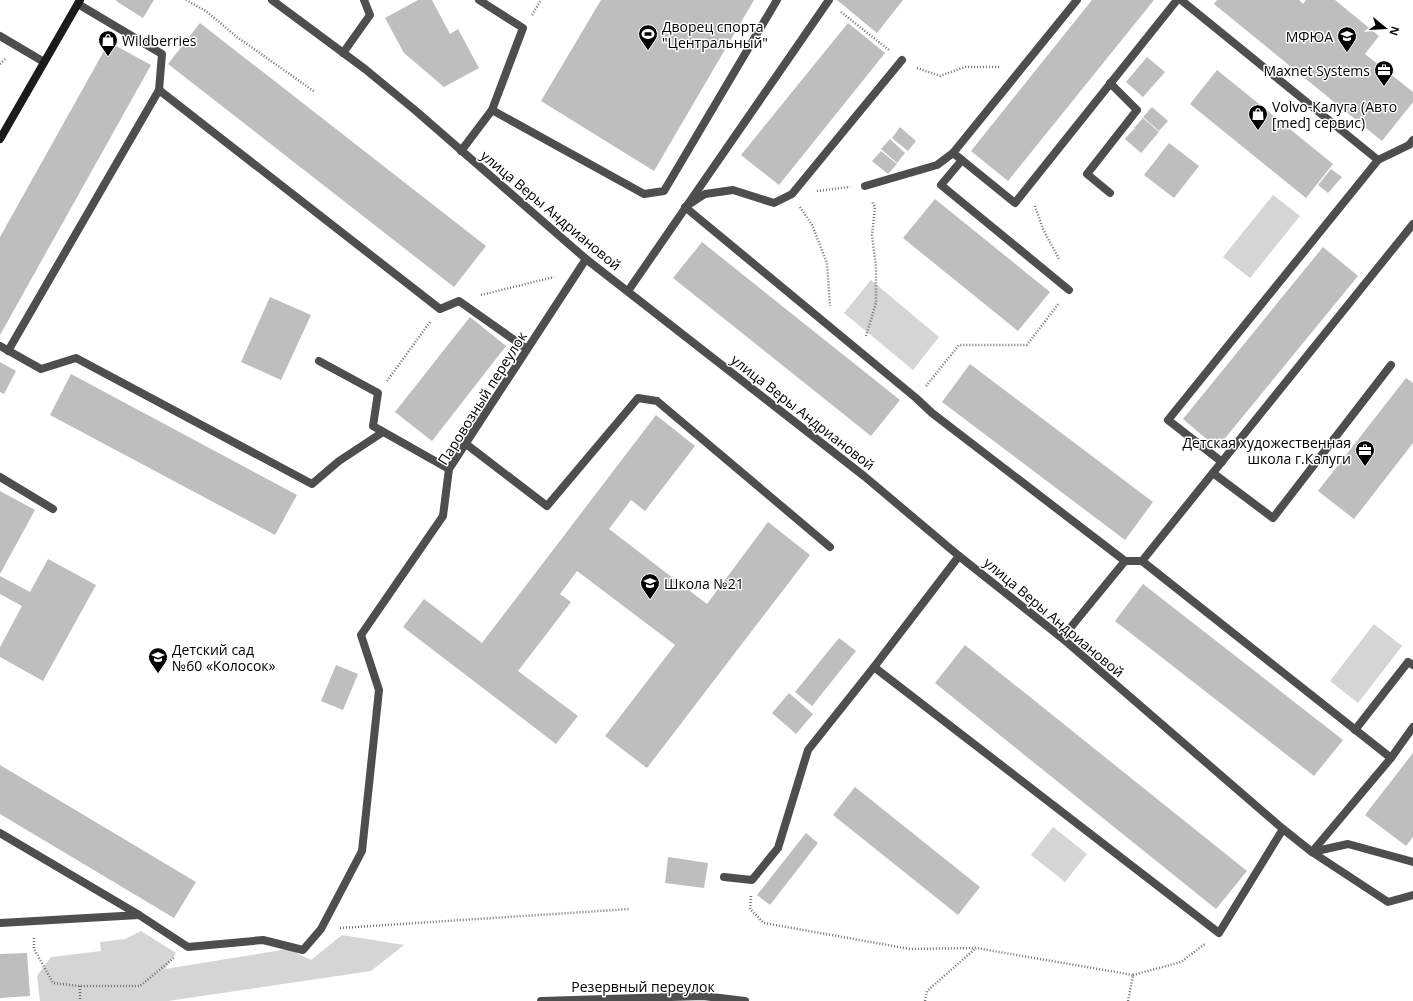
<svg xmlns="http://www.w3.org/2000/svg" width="1413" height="1001" font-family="'Open Sans',sans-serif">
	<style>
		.green { fill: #d5d5d5 }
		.building { fill: #bebebe }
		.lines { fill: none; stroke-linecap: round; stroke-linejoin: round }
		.path { stroke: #707070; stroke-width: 2.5; stroke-dasharray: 1 2; stroke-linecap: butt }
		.lane { stroke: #4e4e4e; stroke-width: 8 }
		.street { stroke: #4e4e4e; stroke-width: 8 }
		.secondary { stroke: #1b1b1b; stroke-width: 8 }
		.labels { text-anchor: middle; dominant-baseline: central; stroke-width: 3; stroke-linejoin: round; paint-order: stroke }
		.poi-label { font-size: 14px; fill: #000; stroke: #fff; text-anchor: start }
		.street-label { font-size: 14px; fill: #000; stroke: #fff }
	</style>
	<rect width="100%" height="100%" fill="#fff"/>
	<g class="green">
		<path d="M1273,195l27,21 -50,62 -27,-21z"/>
		<path d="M871,280l68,57 -26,33 -69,-57z"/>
		<path d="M1374,624l28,22 -44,57 -28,-22z"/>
		<path d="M1053,827l34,27 -22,28 -34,-27z"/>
		<path d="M141,931l35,22 -11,16 123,-20 23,11 31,-25 62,10 -33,26 -203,30h-128l-3,-25 14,-19 50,-6 -1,-9 25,-3z"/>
	</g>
	<g class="building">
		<path d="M117,0h37l-11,18 -27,-17z"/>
		<path d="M418,0h14l18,34 8,-5 21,39 -35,19 -40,-34 -19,-35z"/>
		<path d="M601,0h153l-100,171 -113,-70z"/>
		<path d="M837,0h66l-26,33z"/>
		<path d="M1092,0h62l-146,181 -37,-30z"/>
		<path d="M1217,0h82l4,4 3,-4h29l44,36 -14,18 48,38v10l-31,39 -168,-137z"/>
		<path d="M200,23l286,223 -32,41 -286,-223z"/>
		<path d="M848,23l37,30 -106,132 -38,-30z"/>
		<path d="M109,42l42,23 -151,270v-98z"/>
		<path d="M1147,57l18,15 -22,25 -17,-15z"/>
		<path d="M1217,70l116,94 -27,34 -116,-94z"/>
		<path d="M1152,107l16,14 -9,10 -16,-14z"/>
		<path d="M1143,118l16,14 -18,21 -16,-14 9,-10 3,2 -3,-3z"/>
		<path d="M900,127l16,14 -8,10 -16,-13z"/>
		<path d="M890,139l15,14 -8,10 -16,-14z"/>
		<path d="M1169,143l30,23 -25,32 -30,-23z"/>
		<path d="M881,151l16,13 -9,10 -16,-13z"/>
		<path d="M1331,169l11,8 -14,16 -10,-8z"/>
		<path d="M935,199l115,93 -32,39 -115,-93z"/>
		<path d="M702,242l198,158 -29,36 -198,-158z"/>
		<path d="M1323,247l35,29 -141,172 -34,-29z"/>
		<path d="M270,297l41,18 -30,65 -40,-18z"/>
		<path d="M470,317l36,29 -74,95 -37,-29z"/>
		<path d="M0,362l16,9 -12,23 -4,-2z"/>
		<path d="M970,364l183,138 -28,38 -183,-138z"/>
		<path d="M71,374l226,121 -22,40 -225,-120z"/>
		<path d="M1406,378l7,5v60l-59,76 -36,-28z"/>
		<path d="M656,415l39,31 -50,65 -14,-11 -22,29 98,75 61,-82 42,33 -163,213 -42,-32 70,-91 -98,-74 -17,23 11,8 -53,69 60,45 -22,28 -153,-117 21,-28 58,44z"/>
		<path d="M0,491l35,19 -35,64z"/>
		<path d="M48,559l48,26 -53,96 -43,-24v-10l22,-41 -22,-12v-18l30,16z"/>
		<path d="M1143,584l200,156 -29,36 -199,-155z"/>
		<path d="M839,638l17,13 -44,55 -17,-14z"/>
		<path d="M965,645l282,226 -31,38 -281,-226z"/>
		<path d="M336,665l22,9 -15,36 -22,-9z"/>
		<path d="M789,693l24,21 -17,20 -24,-21z"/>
		<path d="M1413,753v84l-7,9 -41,-31z"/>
		<path d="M0,765l196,117 -22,36 -174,-104z"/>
		<path d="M855,787l125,100 -22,28 -125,-100z"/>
		<path d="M806,833l12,10 -48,62 -13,-10z"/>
		<path d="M668,857l40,6 -4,25 -39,-5z"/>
		<path d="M27,953l3,43 -30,2v-44z"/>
	</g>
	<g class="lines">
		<g class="path">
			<path d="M186,0l20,11 31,26 78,55"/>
			<path d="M841,12l48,38"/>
			<path d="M532,15l9,-15"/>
			<path d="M0,64l6,-6"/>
			<path d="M917,68l23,8 25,-9h36"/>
			<path d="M817,191l33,-4"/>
			<path d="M1035,206l8,23 16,30"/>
			<path d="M800,207l12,18 15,38 3,43"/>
			<path d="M481,295l73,-18"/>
			<path d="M866,336l10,-33v-36l-4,-32 3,-28 -3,-5"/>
			<path d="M387,381l43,-59"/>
			<path d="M926,386l33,-41h68l32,-42"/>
			<path d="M751,896l-1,13 14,14 146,26 66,-1 157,27 -5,26"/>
			<path d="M340,928l290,-19"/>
			<path d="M34,938v11l19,34 27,3h60l35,-29"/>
			<path d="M1133,975l48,-13 25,-19"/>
			<path d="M80,986v15"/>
			<path d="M925,1001l2,-10 49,-43"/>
		</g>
		<g class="lane">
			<path d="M1181,0l197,160 31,-15 4,-5"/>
			<path d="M78,4l84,50 -3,36"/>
			<path d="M0,36l44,26"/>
			<path d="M343,53l27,-38 -6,-15"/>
			<path d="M902,60l-110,134 -18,9 -41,-13 -28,4 -20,13 231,191 16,15 193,148"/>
			<path d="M492,110l152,84 20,-3 113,-191"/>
			<path d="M461,151l31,-41 31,-82 -44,-28"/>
			<path d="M962,160l-9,-7 124,-153"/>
			<path d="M865,186l72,-21 16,-12"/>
			<path d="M1110,193l-23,-19 50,-64 -27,-27"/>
			<path d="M1069,290l-128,-105 21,-25 53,43 162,-203"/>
			<path d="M628,291l201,-291"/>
			<path d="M0,346l41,23 35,-11 236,126 27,-23 44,-29"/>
			<path d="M8,351l151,-261 281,219 19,-8 68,48"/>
			<path d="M466,444l81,62 91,-108 19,3 173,146"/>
			<path d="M1222,462l-54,-42 210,-260"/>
			<path d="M1213,473l60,45 118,-153"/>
			<path d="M0,477l53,32"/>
			<path d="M959,556l-85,111 345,266 64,-104"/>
			<path d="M1142,561l249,197"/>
			<path d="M1062,638l63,-77h17l271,-337"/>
			<path d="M1355,730l53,-68 5,3"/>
			<path d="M0,833l139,82 -139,8"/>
			<path d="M1312,852l79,-94 22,-31"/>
			<path d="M1413,862l-65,-18 -36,8 76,50 25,-7"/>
			<path d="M724,877l28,3 26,-32 30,-98 66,-83"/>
			<path d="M139,915l49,32 75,-7 40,10 18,-21 41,-78 17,-161 -18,-55 82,-119 6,-47 -76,-43 5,-33 -59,-32"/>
		</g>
		<g class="street">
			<path d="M272,0l93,69 51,42 170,148 278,217 95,80 103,82 221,191 29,23"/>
			<path d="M449,469l137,-210"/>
			<path d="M541,1001l162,-5 42,5"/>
		</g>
		<path class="secondary" d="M0,139l80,-139"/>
	</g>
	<defs>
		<symbol id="stadium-pin" viewBox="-11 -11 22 30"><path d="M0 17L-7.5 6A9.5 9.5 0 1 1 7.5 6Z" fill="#000" stroke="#fff"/><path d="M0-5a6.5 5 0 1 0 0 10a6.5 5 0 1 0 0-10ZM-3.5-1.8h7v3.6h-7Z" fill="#fff"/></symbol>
		<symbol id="university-pin" viewBox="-11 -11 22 30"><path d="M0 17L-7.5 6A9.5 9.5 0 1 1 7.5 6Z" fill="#000" stroke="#fff"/><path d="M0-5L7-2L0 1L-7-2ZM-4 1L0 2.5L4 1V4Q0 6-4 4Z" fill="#fff"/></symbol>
		<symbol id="shop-pin" viewBox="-11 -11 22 30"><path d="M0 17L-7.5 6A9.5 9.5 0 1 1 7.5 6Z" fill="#000" stroke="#fff"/><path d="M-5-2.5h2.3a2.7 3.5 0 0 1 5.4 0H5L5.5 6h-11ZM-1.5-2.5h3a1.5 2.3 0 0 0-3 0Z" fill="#fff"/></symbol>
		<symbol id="office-pin" viewBox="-11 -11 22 30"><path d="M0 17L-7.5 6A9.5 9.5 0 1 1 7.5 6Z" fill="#000" stroke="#fff"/><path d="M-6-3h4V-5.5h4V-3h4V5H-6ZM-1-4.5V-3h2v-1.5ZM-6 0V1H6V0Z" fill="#fff"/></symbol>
		<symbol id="school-pin" viewBox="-11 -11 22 30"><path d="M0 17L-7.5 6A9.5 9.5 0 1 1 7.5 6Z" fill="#000" stroke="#fff"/><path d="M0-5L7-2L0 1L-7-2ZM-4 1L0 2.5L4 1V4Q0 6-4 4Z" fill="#fff"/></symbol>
	</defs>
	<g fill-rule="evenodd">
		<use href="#stadium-pin" x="637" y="23" width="22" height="30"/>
		<use href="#university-pin" x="1336" y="25" width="22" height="30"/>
		<use href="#shop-pin" x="97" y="29" width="22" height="30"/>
		<use href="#office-pin" x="1373" y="59" width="22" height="30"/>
		<use href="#shop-pin" x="1247" y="103" width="22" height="30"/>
		<use href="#office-pin" x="1354" y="439" width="22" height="30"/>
		<use href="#school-pin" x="639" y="572" width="22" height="30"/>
		<use href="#school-pin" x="147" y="646" width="22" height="30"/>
	</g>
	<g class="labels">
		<g class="poi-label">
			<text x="662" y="26">Дворец спорта<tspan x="662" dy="16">"Центральный"</tspan></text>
			<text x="1333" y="36" text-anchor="end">МФЮА</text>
			<text x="122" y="40">Wildberries</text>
			<text x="1370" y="70" text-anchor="end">Maxnet Systems</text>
			<text x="1272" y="106">Volvo-Калуга (Авто<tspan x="1272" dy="16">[med] сервис)</tspan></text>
			<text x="1351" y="442" text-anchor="end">Детская художественная<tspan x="1351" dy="16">школа г.Калуги</tspan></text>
			<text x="664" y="583">Школа №21</text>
			<text x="172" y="649">Детский сад<tspan x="172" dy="16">№60 «Колосок»</tspan></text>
		</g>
		<g class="street-label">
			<text transform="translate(551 210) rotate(40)">улица Веры Андриановой</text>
			<text transform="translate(482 398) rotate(-58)">Паровозный переулок</text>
			<text transform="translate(803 412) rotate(38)">улица Веры Андриановой</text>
			<text transform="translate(1054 617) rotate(40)">улица Веры Андриановой</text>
			<text x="643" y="986">Резервный переулок</text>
		</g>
	</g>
	<g transform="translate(1385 28) rotate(108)" stroke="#ffffff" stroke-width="3" paint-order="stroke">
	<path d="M0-3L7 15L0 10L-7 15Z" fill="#000000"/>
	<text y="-6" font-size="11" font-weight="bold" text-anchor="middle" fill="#000000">N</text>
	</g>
</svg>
